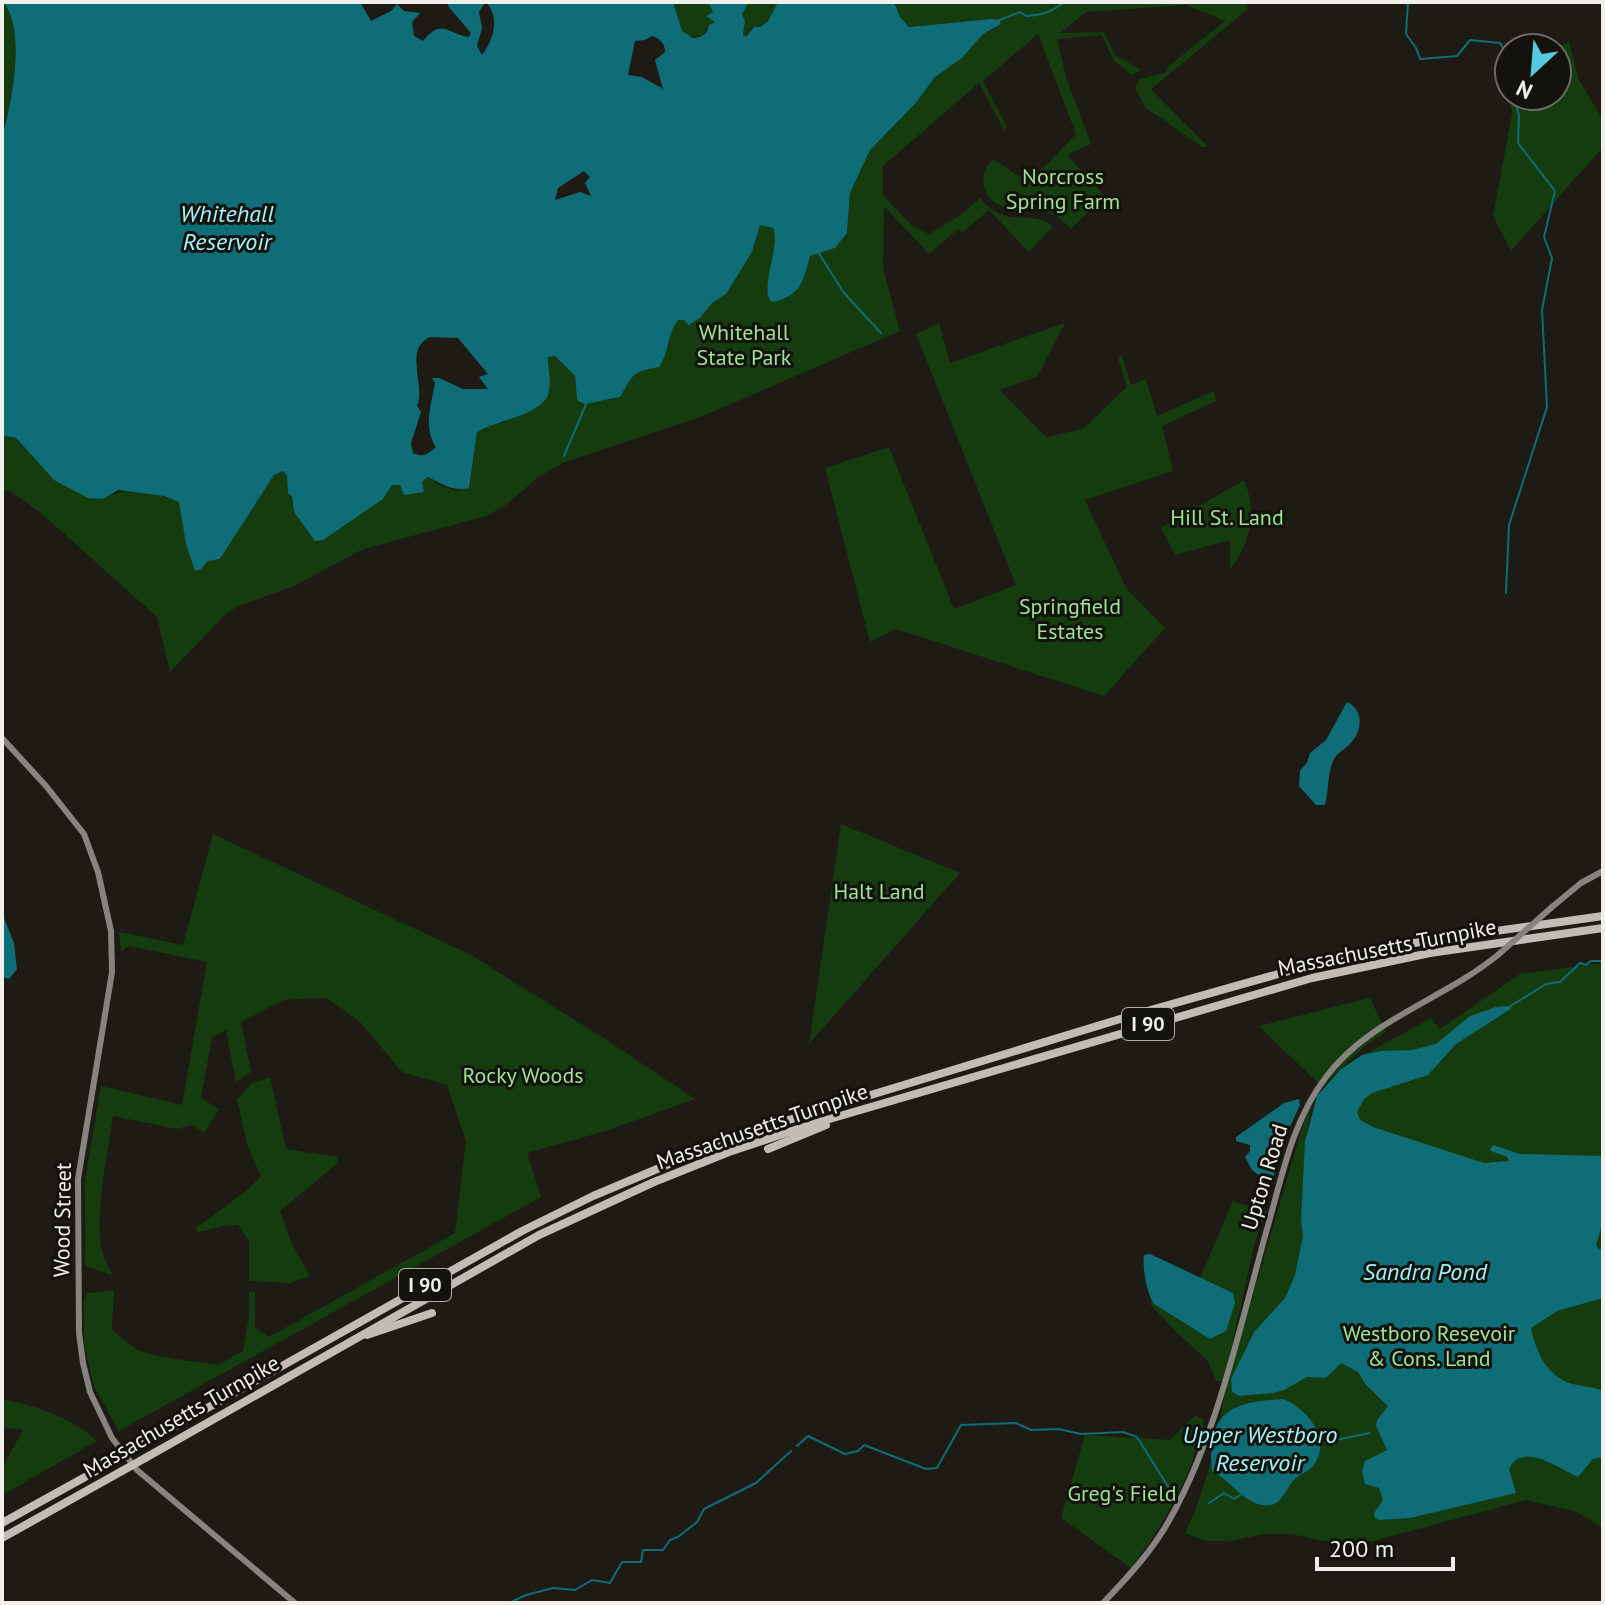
<svg xmlns="http://www.w3.org/2000/svg" width="1605" height="1605" font-family="'PT Sans',sans-serif">
	<style>
		.green { fill: #143c0f }
		.water { fill: #0e6d76; fill-rule: evenodd }
		.lines { fill: none; stroke-linecap: round; stroke-linejoin: round }
		.stream { stroke: #0e6d76; stroke-width: 2 }
		.secondary { stroke: #87837f; stroke-width: 6 }
		.highway { stroke: #c2bbb6; stroke-width: 8 }
		.secondary-bridge { stroke: #87837f; stroke-width: 6 }
		.highway-bridge { stroke: #c2bbb6; stroke-width: 8 }
		.labels { text-anchor: middle; dominant-baseline: central; stroke-width: 6; stroke-linejoin: round; paint-order: stroke }
		.shield { fill: #14120d; stroke: #afada8; stroke-width: 2 }
		.shield-label { font-size: 20px; font-weight: bold; fill: #f1efeb }
		.park-label { font-size: 22px; fill: #9de493; stroke: #14120d }
		.street-label { font-size: 22px; fill: #f1efeb; stroke: #14120d }
		.water-label { font-size: 24px; font-style: italic; fill: #a2f2fa; stroke: #14120d }
	</style>
	<rect width="100%" height="100%" fill="#1e1b15"/>
	<g class="green">
		<path d="M2,2c26,23 8,106 0,136z"/>
		<path d="M673,2h35l6,10 -5,6 6,4 -7,5 -6,9 -14,1 -6,-6z"/>
		<path d="M749,2h29c-7,13 -10,24 -26,26l-6,9 -3,-2 2,-13 -3,-8z"/>
		<path d="M894,2h352l2,7 -97,80 57,58h-6l-56,-39 -11,-20 5,-9 24,-6 5,-7 56,-45 -38,-16 -101,7 -26,21 44,-1 10,22 27,16 -9,5 -18,-14 -12,-26 -45,4 9,38 25,67 -24,11 38,41 -34,33c-6,-6 -12,-13 -20,-15 -22,-8 -58,3 -67,-27 -3,-12 1,-19 9,-28l36,24 47,-49 -38,-100 -55,47 24,46 -3,3 -25,-47 -96,83v29l28,30 18,9 30,-18 21,-18c25,32 51,10 73,28l-24,26 -40,-42 -27,23 -4,-4 -29,25 -45,-48 -1,62 17,63 -197,85 -138,46 -28,16 -30,26 -20,12 -124,33 -71,38 -54,19 -13,9 -55,57 -13,-55 -116,-104 -31,-22 -8,-1v-55l13,3 39,42 49,19c20,-14 54,-6 76,3l4,18 18,49 7,-8 12,-2 54,-84 9,-4 4,5 7,36 29,28 59,-41 10,-14 30,-3 6,-5 11,8 19,6 12,-7 7,-52 12,-7 17,-3 44,-31 -2,-34 6,-1 21,20 2,24c11,2 33,1 43,-3 8,-13 15,-31 33,-29 23,-21 11,-29 25,-49l6,1 42,-26 26,-42 8,-28 13,4c6,19 -2,44 -7,63l20,7c17,-12 19,-24 24,-42l25,-8 12,-15 3,-40 20,-43 45,-46 20,-27 27,-19 21,-24 14,-6 -6,-9 -82,8 -9,-10z"/>
		<path d="M1569,41l10,39 24,40v27l-92,104 -18,-35 19,-102 -1,-18h46v-47z"/>
		<path d="M939,323l11,40 115,-40 -27,53 -38,14 46,47 37,-8 44,-42 -9,-29 4,-3 9,30 15,-6 11,37 57,-25 2,10 -54,25 11,45 -88,29 41,88 39,40 -61,68 -208,-67 -26,13 -45,-174 64,-21 65,162 62,-24 -100,-251z"/>
		<path d="M1244,480c13,30 7,64 -14,89v-29l-55,15 -14,-27z"/>
		<path d="M841,824l119,49 -151,171z"/>
		<path d="M213,834l258,121 131,82 93,62 -89,32 -79,22 14,44 -422,234 -25,-44 -10,-42v-45l4,-7 26,-3 -2,40 25,20 25,7 56,8 25,-14 6,-36v-24l6,1v36l14,9 186,-104 11,-92 -19,-56 -45,-13 -42,-50 -33,-24 -43,2 -43,22 10,50 -15,10 -10,-52 -14,7 -11,61 18,11 -15,24 -13,-8 -14,4 -64,-13c-5,34 -19,102 -11,135 2,8 7,16 10,24l-27,-9v-85l16,-95 81,19 25,-143 -78,-16 -8,5 -2,-19 64,13z"/>
		<path d="M1603,963v565l-26,-16 -51,-12 -153,41h-51l-30,-7h-28l-34,7h-24l-21,-8c23,-48 34,-99 41,-151l-10,-1 -8,-20 -32,-29 -26,-28 50,-26 33,-77 34,11 -3,3 -9,27 -28,126 9,-16 69,-234 7,-12 -7,35 48,-80 78,-43 9,11 80,-55z"/>
		<path d="M1370,998l16,34 -21,14 -43,41 -63,-61z"/>
		<path d="M270,1077l16,72 52,8 1,5 -59,49 12,33 18,32 -20,7 -41,-2v-40l-11,-16 -14,1 -26,6 -3,-3 51,-38 15,-15 -13,-28 -11,-49 15,-16z"/>
		<path d="M2,1399c35,7 69,18 95,42l-95,54v-27l21,-38 -21,-3z"/>
		<path d="M1195,1415l9,5c-13,60 -37,99 -73,148l-70,-50 24,-83 85,5z"/>
	</g>
	<g class="water">
		<path d="M3,2h357l11,19 20,-10 6,-7 7,7 16,2 -8,9 2,14 9,5c19,-23 22,-8 46,-4l2,-4 -23,-27 1,-4h36l-6,10 3,16 -5,18 5,9c12,-16 18,-37 4,-53h187l9,29 11,7c10,0 14,-5 16,-13l6,-3 -9,-6 7,-4 -5,-10h41l-7,12 3,7 -2,14 3,2 8,-10h6l8,-6 10,-19h116l6,15 9,10 82,-8 8,1 2,4 -18,10 -21,24 -27,19 -20,27 -45,46 -20,43 -3,40 -12,15 -25,8c-6,23 -9,41 -38,46 -14,-12 9,-53 1,-74l-13,-3 -8,27 -26,42 -14,9 -12,15 -11,7 -5,-5h-6c-11,14 -8,31 -19,47 -28,5 -25,7 -39,30l-35,7 -8,-4 -2,-24 -20,-20 -7,1c0,11 4,28 0,38 -9,21 -54,26 -71,37l-8,56c-16,4 -27,-4 -41,-11l-6,5 2,10 -20,3 -4,-10h-8l-9,14 -60,41 -8,1 -21,-29 -2,-15 -4,-4 -1,-17 -4,-5 -9,4 -54,84 -12,2 -7,8 -6,2 -9,-27 -7,-42 -15,-6 -46,-6 -15,9 -15,-1 -34,-18 -38,-42 -14,-3v-297c9,-33 25,-108 1,-136zM652,36c8,3 13,7 13,16l-10,8 8,29 -21,-12 -14,-2 7,-34 10,-1zM584,171l6,6 -5,6 6,13 -11,-4 -25,8 3,-12zM430,337l28,1 30,36 -9,3 9,12h-25l-24,-11h-7l3,5c-4,23 -12,44 1,64 -8,7 -13,11 -23,6l-2,-10 10,-31 -4,-6c9,-21 -14,-57 13,-69z"/>
		<path d="M1347,702c17,8 16,28 3,42 -6,6 -13,8 -17,17 -6,14 -4,30 -8,44h-9l-17,-19 1,-16 7,-7 3,-10 16,-13z"/>
		<path d="M2,913l12,30 3,26 -8,10 -7,-2z"/>
		<path d="M1507,1006l5,2 -56,36 -28,31 -56,18 -8,6 -7,13 3,8 13,7 111,36 25,-2 -2,-4 -16,-6 -1,-2 3,-4 27,9 83,2v66l-7,23 3,5 4,-3v51l-46,13 -26,17c5,25 18,53 47,57 9,2 16,2 25,6v66l-10,2 -15,18c-17,-7 -56,-37 -69,-8l7,24 -106,25 -31,2 -4,-2 -1,-5 9,-13 -4,-12 -14,-4 -3,-13 3,-10 22,-11 -11,-24 1,-6 11,-14 -22,-21 -8,-13 -17,-9 -15,15 -19,-1 -23,13 -11,3 -34,3 -7,-4 -1,-13 23,-47 31,-34 10,-23 8,-39 -2,-16 4,-79 12,-45 23,-26 22,-15 20,-4 30,-1 24,-6 34,-28 26,-9z"/>
		<path d="M1299,1099l1,6 -17,37 -10,37 -7,2 -14,-11 -7,-13 5,-6v-6l-14,-4v-4l48,-34z"/>
		<path d="M1150,1254l83,39 2,10 -9,28 -16,8 -56,-35c-7,-9 -12,-38 -10,-49z"/>
		<path d="M1283,1399c25,10 50,41 30,67 -6,7 -15,8 -20,15 -10,12 -12,27 -31,24 -19,-3 -31,-24 -50,-34 -6,-59 19,-69 71,-72z"/>
	</g>
	<g class="lines">
		<g class="stream">
			<path d="M1408,2l-2,32 10,14 4,11 37,-3 13,-16 30,3 7,11 2,15"/>
			<path d="M997,21l23,-9 6,4c17,-1 25,-4 39,-14"/>
			<path d="M818,252l26,41 37,40"/>
			<path d="M564,456l23,-54"/>
			<path d="M1506,593l3,-68 38,-118 -5,-97 10,-52 -8,-21 11,-46 -37,-48 1,-28 -6,-19"/>
			<path d="M1509,1007l37,-23 14,-2 20,-19 6,2 5,-4h12"/>
			<path d="M1320,1443l50,-10"/>
			<path d="M797,1446l11,-10 37,18 13,-3 6,-6 62,24 11,-1 24,-43 55,-2 15,7 27,-1 23,5 42,-2 14,5 37,59"/>
			<path d="M1209,1503l15,-10 10,6 8,-5"/>
			<path d="M509,1603l17,-8 27,-7 22,2 17,-10 18,3 12,-21h19l2,-12h20l7,-10 8,-3 19,-15 7,-13 52,-26 35,-32"/>
		</g>
		<g class="secondary">
			<path d="M2,738l44,48 38,48 14,38 13,59 1,41 -34,207 1,154 4,30 7,29 22,46 25,32 158,133"/>
			<path d="M1552,907l29,-24 22,-12"/>
			<path d="M1103,1603c25,-26 51,-54 68,-86 47,-84 70,-195 96,-288 15,-52 25,-108 59,-152 43,-58 119,-78 173,-123"/>
		</g>
		<g class="highway">
			<path d="M768,1149l58,-24"/>
			<path d="M367,1335l65,-22"/>
			<path d="M138,1447l384,-216 71,-35 140,-59 407,-124 195,-55 90,-17 178,-25"/>
			<path d="M147,1457l392,-222 115,-53 75,-30 87,-29 496,-145 118,-25 173,-25"/>
			<path d="M2,1523l112,-62"/>
			<path d="M2,1538l120,-67"/>
		</g>
		<path class="secondary-bridge" d="M1499,954l53,-47"/>
		<g class="highway-bridge">
			<path d="M114,1461l24,-14"/>
			<path d="M122,1471l25,-14"/>
		</g>
	</g>
	<g class="labels">
		<g class="shield">
			<rect x="1122" y="1008" width="52" height="32" rx="6"/>
			<rect x="399" y="1269" width="52" height="32" rx="6"/>
		</g>
		<g class="shield-label">
			<text x="1148" y="1024">I 90</text>
			<text x="425" y="1285">I 90</text>
		</g>
		<g class="park-label">
			<text x="1063" y="176">Norcross<tspan x="1063" dy="25">Spring Farm</tspan></text>
			<text x="744" y="332">Whitehall<tspan x="744" dy="25">State Park</tspan></text>
			<text x="1227" y="517">Hill St. Land</text>
			<text x="1070" y="606">Springfield<tspan x="1070" dy="25">Estates</tspan></text>
			<text x="879" y="891">Halt Land</text>
			<text x="523" y="1075">Rocky Woods</text>
			<text x="1429" y="1333">Westboro Resevoir<tspan x="1429" dy="25">&amp; Cons. Land</tspan></text>
			<text x="1122" y="1493">Greg's Field</text>
		</g>
		<g class="street-label">
			<text transform="translate(1387 947) rotate(-11)">Massachusetts Turnpike</text>
			<text transform="translate(762 1126) rotate(-19)">Massachusetts Turnpike</text>
			<text transform="translate(1264 1177) rotate(-73)">Upton Road</text>
			<text transform="translate(62 1220) rotate(-89)">Wood Street</text>
			<text transform="translate(181 1416) rotate(-30)">Massachusetts Turnpike</text>
		</g>
		<g class="water-label">
			<text x="227" y="213">Whitehall<tspan x="227" dy="28">Reservoir</tspan></text>
			<text x="1425" y="1271">Sandra Pond</text>
			<text x="1260" y="1434">Upper Westboro<tspan x="1260" dy="28">Reservoir</tspan></text>
		</g>
	</g>
	<rect width="1605" height="1605" fill="none" stroke="#f1efeb" stroke-width="8"/>
	<g transform="translate(1533 72) rotate(206)"><circle r="38" fill="#14120d" stroke="#6c6a66" stroke-width="2"/>
	<path d="M0-6L14 30L0 20L-14 30Z" fill="#56c9e0"/>
	<text y="-12" font-size="22" font-weight="bold" text-anchor="middle" fill="#f1efeb">N</text>
	</g>
	<path d="M1317 1557v12h136v-12" fill="none" stroke="#f1efeb" stroke-width="4"/>
	<text x="1329" y="1557" font-size="24" fill="#f1efeb" stroke="#14120d" stroke-width="6" paint-order="stroke">200 m</text>
</svg>
